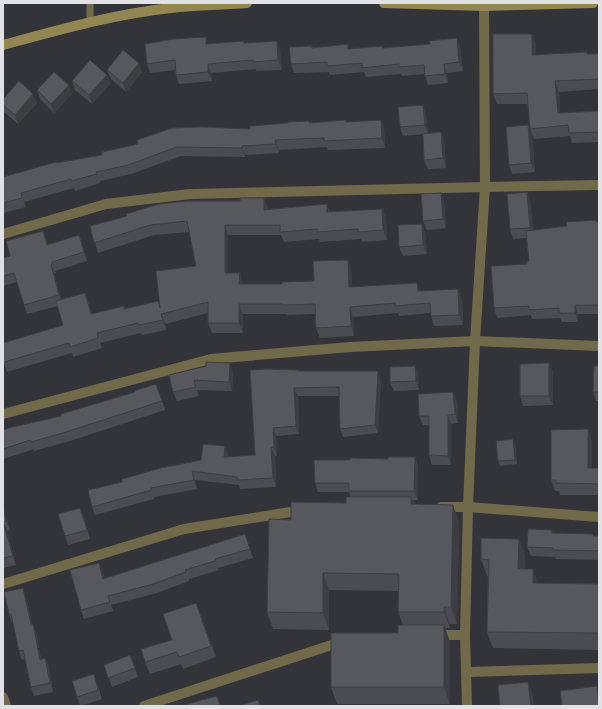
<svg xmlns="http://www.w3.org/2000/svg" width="602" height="709" font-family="Jost,sans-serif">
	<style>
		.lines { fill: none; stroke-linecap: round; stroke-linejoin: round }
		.lane { stroke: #716a4a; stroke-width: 7 }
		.street { stroke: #716a4a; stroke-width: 10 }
		.secondary { stroke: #928753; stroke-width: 10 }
		.wall { fill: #4b4c51 }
		.shaded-wall { fill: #3d3e42 }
		.building { fill: #57585e; stroke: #3d3e42 }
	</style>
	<rect width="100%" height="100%" fill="#33343a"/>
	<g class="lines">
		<path class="lane" d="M90,22v-19"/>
		<g class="street">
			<path d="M3,234l103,-30 84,-10 295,-7 114,-2"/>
			<path d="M3,414l208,-55 139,-12 125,-6 124,5"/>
			<path d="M441,507h27l131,10"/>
			<path d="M3,584l181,-55 119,-19"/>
			<path d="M435,635h30"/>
			<path d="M467,672l132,-4"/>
			<path d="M3,697l3,9"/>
			<path d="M144,706l200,-65"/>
			<path d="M467,706l-2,-71 3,-128 7,-166 10,-154 -1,-181"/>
		</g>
		<g class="secondary">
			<path d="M384,3l100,3 109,-3"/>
			<path d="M3,45c55,-15 111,-31 168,-37 25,-3 51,-3 76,-5"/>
		</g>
	</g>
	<g class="wall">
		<path d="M245,43l35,8 2,19 -26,1v-2l-45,4 1,8 -33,3 -3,-9v-5l-26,3 -3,-9 61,-20z"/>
		<path d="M536,44v11l51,-3 1,2 11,-1v36l-40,3 1,21 39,-2v31l-27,1 -2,-7 -36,3 -4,-10 -2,-25h-31l-4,-10z"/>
		<path d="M312,46l1,2 37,1 110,-2 3,24 -16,2 1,10 -20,2 -3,-11 -23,2 -1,-2 -35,3 -2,-5 -34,3 -1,-3 -35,1 -3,-9z"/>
		<path d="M107,70l35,2 -16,20 -15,-13z"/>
		<path d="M107,75l3,9 -18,20 -17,-14 -3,-9z"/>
		<path d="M37,90l35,4 -18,19 -14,-14z"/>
		<path d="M3,99l34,4 -19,21 -14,-12 -1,-2z"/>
		<path d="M426,114l2,19 13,-1 3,9 2,27 -18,1 -4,-9 -1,-26 -20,2 -3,-9z"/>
		<path d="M346,120l1,2 37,7 1,19 -57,2 -1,-3 -48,3v3l-34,2v2l-64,-1 -50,18 -31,7v2l-25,8 -1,-3 -50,14 2,5 -23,6v-36l53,-14 194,-34 38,-6 21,-2 1,2z"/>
		<path d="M532,134l3,38 -23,2 -3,-9z"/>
		<path d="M527,192l3,9 3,29 34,-4 32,-4v92h-21v8h-16l-2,-4 -28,1 -1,-4 -34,3 -3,-10 35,-47 -3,-23 -13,1 -3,-10z"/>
		<path d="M441,193l3,9 2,26 -19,2 -4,-9z"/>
		<path d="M327,204l3,8 52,-3 4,10 1,21 -25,2 -1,-3 -41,3 -1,-3 -35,3 -3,-7h-53v38l15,11h39l32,-3 37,-11 1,17 68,4 42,8 1,26 -29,1 -3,-10 -1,-3 -31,3 -1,-3 -45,4 1,19 -34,2 -4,-10 -1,-14 -28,1 -1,-1h-43v19h-31l-4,-10v-10l-43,11 1,6 -24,5 -1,-2 -41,10 2,5 -29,9 -1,-4 -65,19 -4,-12 60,-35 -5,-19 -31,8 -10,-32 -14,4v-28l7,-2 33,-25 5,14 31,-10 8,26 -32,10 1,2 -2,1 7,25 24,-6 7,21 33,-5 35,-5 36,-38 -7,-34 -35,3 -56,18 -8,-27 178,-18v1z"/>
		<path d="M422,224l3,9 2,21 -24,2 -4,-9z"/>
		<path d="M549,363l4,9v33l-30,1 -3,-10z"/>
		<path d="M415,366l3,9 1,15 -25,1 -4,-9z"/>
		<path d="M599,366v35h-3l-3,-9z"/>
		<path d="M299,371l82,9 -3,53 -35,4 -3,-8 -1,-33h-41l1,38 -23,2 1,20h-2l1,31 -36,2 -1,-4 -44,-5 2,9 -43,8v2l-59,16 -3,-8 30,-25 79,-22 24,-14 3,9v2l27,-2z"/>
		<path d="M233,372l-1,19 -35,-1 2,6 -22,5 -4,-9 -4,-17z"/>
		<path d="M160,393l5,17 -95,31 -36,10v-2l-31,10v-29z"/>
		<path d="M457,401l1,22 -7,1v41h-19l-3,-10v-30h-6l-4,-9z"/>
		<path d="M592,441v27h7v27h-39l-1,-4h-4l-4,-11z"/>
		<path d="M515,444l2,20 -17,2 -2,-5z"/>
		<path d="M415,457l3,9v34h-5l1,4 39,1 6,17 -2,102h-7v4h-5l5,14v62h-113l-6,-17 67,-54 5,-8 -5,-13 1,-21 -70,-1v40l-56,-1 -6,-17 24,-92 55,-17 5,-6 -2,-5h-31l-3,-9 73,-24z"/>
		<path d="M3,505l7,25 -3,1 9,34 -13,3z"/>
		<path d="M84,517l6,22 -22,6 -3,-9z"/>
		<path d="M553,533l41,3h5v24l-43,-1 -1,-2 -24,-1 -4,-9z"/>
		<path d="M245,534l8,24 -35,10 1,2 -30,9v2l-32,12 -46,12 2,6 -29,8 -3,-9 22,-38 1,6z"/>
		<path d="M519,539l6,17 -1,13 14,14 61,1v66l-106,-2 -6,-16 1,-56h-1l-6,-17z"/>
		<path d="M26,597l6,27h1l3,9 5,26 4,-1 4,10 4,24 -19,4 -3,-9 -6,-28 -3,1 -3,-9 -6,-28h-1l-3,-9z"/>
		<path d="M196,603l20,54 -33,12 -2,-5 -31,10 -5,-12 27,-22z"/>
		<path d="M130,655l8,22 -26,10 -8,-22z"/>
		<path d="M97,683l5,16 -22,7 -3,-9z"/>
	</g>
	<g class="shaded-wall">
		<path d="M532,34l4,10v21l-4,-10z"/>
		<path d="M457,38l3,9 3,24 -4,-9z"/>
		<path d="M277,41l3,10 2,19 -4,-10z"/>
		<path d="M139,63l3,9 -16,20 -3,-9z"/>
		<path d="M208,64l3,9 1,8 -4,-9z"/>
		<path d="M444,64l3,9 1,10 -3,-9z"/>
		<path d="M107,75l3,9 -18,20 -3,-9z"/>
		<path d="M555,81l4,11 2,31 -3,-10z"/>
		<path d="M69,85l3,9 -18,19 -3,-9z"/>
		<path d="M33,94l4,9 -19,21 -3,-9z"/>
		<path d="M423,105l3,9 2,20 -3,-9z"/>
		<path d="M381,120l3,9 1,19 -3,-10z"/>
		<path d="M528,125l4,9 3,38 -4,-9z"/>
		<path d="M441,132l3,9 2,27 -3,-10z"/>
		<path d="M275,140l4,10v3l-3,-9z"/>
		<path d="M242,146l3,9v2l-3,-9z"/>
		<path d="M527,192l3,9 3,36 -3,-9z"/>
		<path d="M441,193l3,9 2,26 -3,-9z"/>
		<path d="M264,198l4,10v12l-4,-10z"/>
		<path d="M327,204l3,10 -3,-2z"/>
		<path d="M382,209l4,10 1,21 -4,-10z"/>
		<path d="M422,224l3,9 2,21 -4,-9z"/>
		<path d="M225,225l3,10v48l-3,-10z"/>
		<path d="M348,260l3,10 2,27 -4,-10z"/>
		<path d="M51,265l3,9 9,30 -4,-9z"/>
		<path d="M240,273l3,10v11l-4,-10z"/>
		<path d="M417,283l4,10 -3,-2z"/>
		<path d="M458,289l4,10 1,26 -4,-10z"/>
		<path d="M85,293l4,10 6,21 -4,-10z"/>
		<path d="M239,304l4,10v19l-4,-10z"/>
		<path d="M575,305l3,9v8l-3,-9z"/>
		<path d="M350,307l3,10 1,19 -3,-10z"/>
		<path d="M161,314l4,10 1,6 -3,-10z"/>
		<path d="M230,363l3,9 -1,19 -3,-9z"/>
		<path d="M549,363l4,9v33l-4,-9z"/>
		<path d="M415,366l3,9 1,15 -3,-9z"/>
		<path d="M378,371l3,9 -3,53 -3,-8z"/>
		<path d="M294,388l4,8 1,38 -3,-8z"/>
		<path d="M453,392l4,9 1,22 -3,-9z"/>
		<path d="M448,415l3,9v41l-3,-9z"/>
		<path d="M273,428l3,8 1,20 -3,-9z"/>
		<path d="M588,429l4,12v38l-4,-11z"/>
		<path d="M513,439l2,5 2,20 -2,-4z"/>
		<path d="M225,446l3,9 -1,11 -3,-9z"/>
		<path d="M271,447l4,9 1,31 -3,-9z"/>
		<path d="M415,457l3,9v34l-4,-9z"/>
		<path d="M192,471l3,9 2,9 -3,-9z"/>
		<path d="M411,497l7,17 -7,-10z"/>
		<path d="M3,505l1,3 6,22 -4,-9 -3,-13z"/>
		<path d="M453,505l6,17 -2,102 -6,-17z"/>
		<path d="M80,508l4,9 6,22 -3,-9z"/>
		<path d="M3,522l4,9 9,34 -3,-9z"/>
		<path d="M519,539l6,17 -1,29 -6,-16z"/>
		<path d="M99,563l4,9 4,16 -4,-9z"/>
		<path d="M533,569l6,17 -6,-3z"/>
		<path d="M323,573l6,17v40l-6,-17z"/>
		<path d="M23,588l3,9 8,37 -3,-10z"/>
		<path d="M444,607l6,17v4l-6,-16z"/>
		<path d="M33,624l3,9 7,36 -3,-9z"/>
		<path d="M444,625l6,17v62l-6,-17z"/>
		<path d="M45,658l4,10 4,24 -3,-9z"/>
		<path d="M528,682l5,13 1,11h-3z"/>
		<path d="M597,686l2,6v12z"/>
	</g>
	<g class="building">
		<path d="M493,34h39v21l55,-3v2h12v25l-44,2 3,32 41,-2v21l-30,1 -1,-8 -38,4 -3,-36 -34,1z"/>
		<path d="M206,37v7l38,-3v2l33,-2 1,19 -25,2v-2l-45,4v8l-32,3 -1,-15 -28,4 -2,-20 28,-5z"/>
		<path d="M457,38l2,24 -15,2 1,10 -20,2 -1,-11 -25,2v-3l-37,4v-5l-35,3v-4l-36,2 -2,-17 23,-1v2l36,-4v5l34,-3 1,2 47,-4 -1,-3z"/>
		<path d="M123,50l16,13 -16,20 -16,-13z"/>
		<path d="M90,60l17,15 -18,20 -17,-14z"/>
		<path d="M54,72l15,13 -18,19 -14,-14z"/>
		<path d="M19,81l14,13 -18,21 -12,-10v-6z"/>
		<path d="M423,105l2,20 -25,2 -2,-20z"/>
		<path d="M346,120v2l35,-2 1,18 -58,3v-3l-49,2 1,4 -34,2v2l-65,-1 -49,18 -32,7 1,2 -26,7v-2l-50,14 1,5 -19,5v-26l53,-15v1l46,-8v-3l36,-8 -1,-4 35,-12 31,-1 47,2v-3l38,-3v-1l21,-1v2z"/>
		<path d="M528,125l3,38 -22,2 -3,-38z"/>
		<path d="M441,132l2,26 -19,2 -1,-26z"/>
		<path d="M527,192l3,36 -20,1 -3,-35z"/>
		<path d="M441,193l2,26 -20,2 -2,-27z"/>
		<path d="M240,198h24v12l63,-6v8l55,-3 1,21 -24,2 -1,-3 -41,3v-3l-37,3v-7h-55v48h15l-1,11h43v-2l32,-1 -1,-20 35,-1 1,27 68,-4 1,8 40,-2 1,26 -28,1 -1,-13 -35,3v-3l-45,4 1,19 -35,2 -1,-24 -32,1v-1h-44v19h-31v-21l-47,12 2,6 -24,5 -1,-2 -41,10 1,5 -28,9 -1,-4 -65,19 -1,-2v-17l60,-18 -7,-24 29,-8 6,21 33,-8v3l34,-8 2,7 -4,-37 40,-5 -9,-45 -37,4 -56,18 -4,-17 37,-10 -1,-2 33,-10 29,-3h52z"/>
		<path d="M596,220v2h3v83h-24v8h-16v-5l-30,2v-4l-35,2 -3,-42 36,-2v-3h2l-3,-30 41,-5 -1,-4z"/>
		<path d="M422,224l1,21 -24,2 -1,-22z"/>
		<path d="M43,231l4,14 32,-10 5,17 -32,10v2l-1,1 8,30 -35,10 -10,-32 -11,3v-18l7,-2 -4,-15z"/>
		<path d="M206,362l24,1 -1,19 -35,-2 2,7 -23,5 -4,-17 37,-9z"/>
		<path d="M549,363v33h-29v-32z"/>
		<path d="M415,366l1,15 -26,1v-15z"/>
		<path d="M594,366h5v26h-6z"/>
		<path d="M267,369l32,1v1h79l-3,54 -35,4 -1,-42 -45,1 2,38 -23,2 1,19h-3l2,31 -36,2v-3l-45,-6 2,9 -43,8v2l-59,17 -4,-17 34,-8v-3l39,-11 40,-8 2,-16 22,2 -1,11 31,-2 -5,-85z"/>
		<path d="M156,384l6,17 -96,31 -35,10 -1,-2 -27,9v-19l10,-3 48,-11v-2l74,-22 -1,-1z"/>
		<path d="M453,392l2,22 -7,1v41l-19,-1v-39h-10l-1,-22z"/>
		<path d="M588,429v39h11v16l-43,-1v-3h-5v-50z"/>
		<path d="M513,439l2,21 -17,1 -2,-20z"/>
		<path d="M388,457h27l-1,34h-65v-8h-34l-1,-23h36v-2l38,1z"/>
		<path d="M346,497h65v7l42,1 -2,102h-7v5h-46l1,-38 -76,-1v40l-56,-1 2,-93 22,1v-18l55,1z"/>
		<path d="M3,508l3,13 -3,1 10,34 -10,2z"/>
		<path d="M80,508l7,22 -22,6 -7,-22z"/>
		<path d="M528,529l24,1v3l41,1v2h6v15l-46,-1v-2l-26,-1z"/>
		<path d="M245,534l5,15 -35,10v2l-30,9 1,2 -33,12 -45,12 2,6 -29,8 -11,-40 29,-7 4,16z"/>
		<path d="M481,538l38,1 -1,30h15v14l66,1v49l-112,-1 2,-72 -8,-1z"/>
		<path d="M23,588l8,36h2l7,36 5,-2 5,25 -19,4 -8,-37 -4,1 -8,-37h-2l-5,-22z"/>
		<path d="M196,603l15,43 -32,11 -2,-5 -32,10 -4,-13 31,-9 -9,-26z"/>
		<path d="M398,625h46v62h-113v-54h67z"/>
		<path d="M130,655l5,13 -27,10 -4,-13z"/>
		<path d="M94,674l4,16 -21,7 -5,-16z"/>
		<path d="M528,682l3,24h-31l-2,-21z"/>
		<path d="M597,686l2,20h-37l-2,-15z"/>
		<path d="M217,696l3,10h-33v-2z"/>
		<path d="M258,700l2,6h-22z"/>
	</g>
	<rect width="602" height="709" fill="none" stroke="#e2e2e6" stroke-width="8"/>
</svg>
